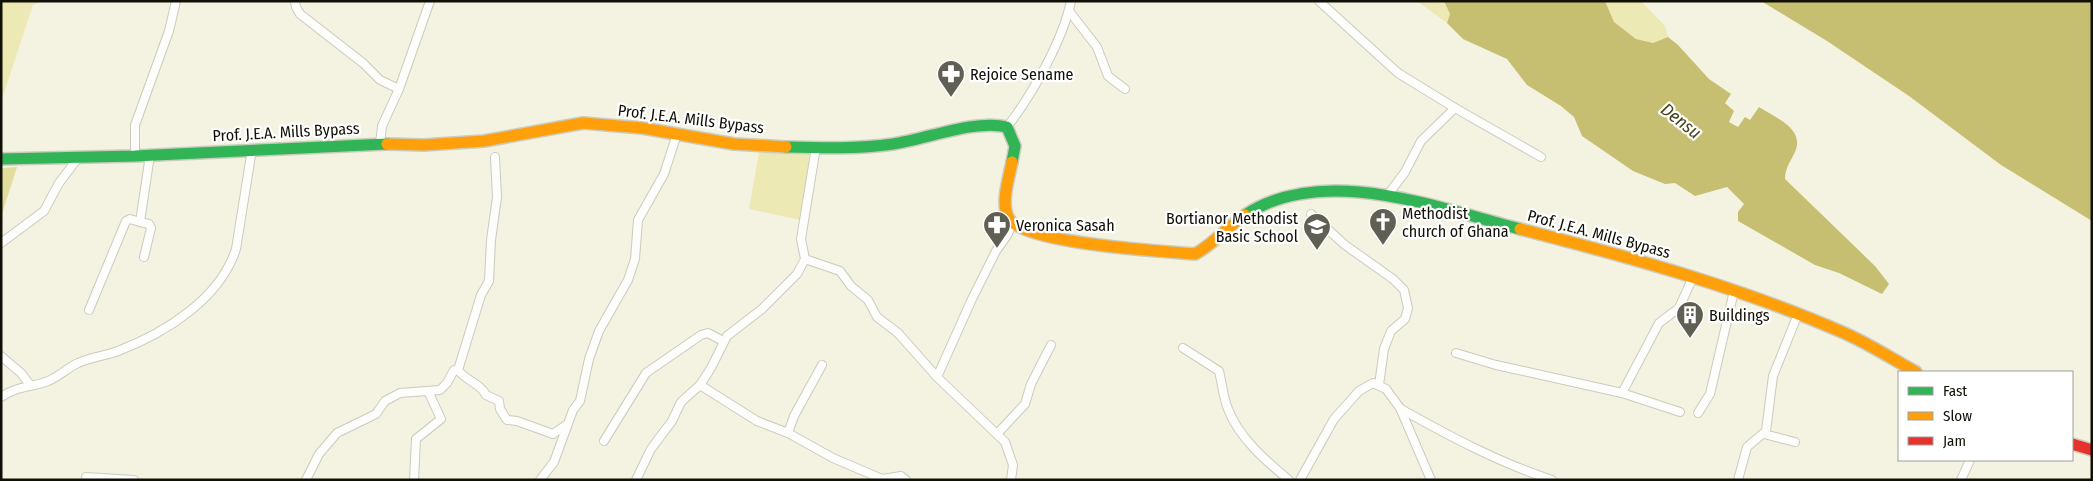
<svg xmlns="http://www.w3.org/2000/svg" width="2093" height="481" font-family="'Fira Sans Condensed',sans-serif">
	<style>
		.green { fill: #ede9b5 }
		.forest { fill: #e2dc9d }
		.water { fill: #c6be71 }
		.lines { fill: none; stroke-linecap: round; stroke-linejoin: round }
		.street-casing { stroke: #cbcbbe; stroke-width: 10 }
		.fast-casing { stroke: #cbcbbe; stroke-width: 14 }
		.slow-casing { stroke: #cbcbbe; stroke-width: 14 }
		.jam-casing { stroke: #cbcbbe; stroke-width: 14 }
		.street { stroke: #fdfdfb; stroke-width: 8 }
		.fast { stroke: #30b455; stroke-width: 11 }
		.slow { stroke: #ff9f0a; stroke-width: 11 }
		.jam { stroke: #e5322d; stroke-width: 11 }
		.labels { text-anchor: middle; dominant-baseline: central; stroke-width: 4.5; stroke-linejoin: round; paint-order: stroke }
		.poi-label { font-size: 16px; fill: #111006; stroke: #fff; text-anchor: start }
		.street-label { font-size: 16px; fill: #111006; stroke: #fff }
		.water-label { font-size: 18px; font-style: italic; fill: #484319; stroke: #fff }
	</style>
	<rect width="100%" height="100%" fill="#f4f3e2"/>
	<g class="green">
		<path d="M1,1h42l-10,4 -32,97z"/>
		<path d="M1417,1h27l6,13 -3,9z"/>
		<path d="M1605,1h36l24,25 3,11 -15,6 -17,-4 -22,-17z"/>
		<path d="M759,152l51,2 -10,66 -51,-11z"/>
	</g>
	<path class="forest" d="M17,167l-16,50v-49z"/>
	<g class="water">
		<path d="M1444,1h161l9,21 22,17 17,4 15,-6 10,8 31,34 22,15 -6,9 9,8 -5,11 9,5 7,-10 5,3 9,-13c17,11 48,22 35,47 -4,8 -9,15 -9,25l90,87 14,18 -7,10 -43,-21 -24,-8 -77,-44v-9l6,-8 -17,-17 -32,9 -20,-13 -10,1 -32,-13 -51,-35 -8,-19 -13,-11 -34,-21 -20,-26 -44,-20 -16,-16 3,-9z"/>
		<path d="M1761,1h331v220l-91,-56 -92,-69 -82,-55z"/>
	</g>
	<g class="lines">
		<defs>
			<g id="street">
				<path d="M295,1l1,6 4,7 63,49 17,17 19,9"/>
				<path d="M1319,1l79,72 57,35 -34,33 -16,31 -18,24"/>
				<path d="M1069,11l28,36 11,29 17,13"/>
				<path d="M1455,108l86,49"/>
				<path d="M1007,127c25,-32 56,-87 64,-126"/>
				<path d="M380,144l2,-18 17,-37 31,-88"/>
				<path d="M135,156v-31l34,-94 7,-30"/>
				<path d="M1311,214l34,31 48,34 11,11 4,18 -3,11 -14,12 -7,18 -5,36"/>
				<path d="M1,243l43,-32 15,-28 19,-25"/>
				<path d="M144,257l7,-29 -2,-4 -9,-2 10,-67"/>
				<path d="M805,259l35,12 11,15 17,14 9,17 21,16 39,44 68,65 8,23 -2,15"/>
				<path d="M89,310l37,-89 4,-2 10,3"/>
				<path d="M1183,348l36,23c3,12 4,26 9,38 11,29 38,52 61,71"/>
				<path d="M1456,353l40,12 126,28 58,19"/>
				<path d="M1,356l20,17 9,12"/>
				<path d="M458,370l23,-75 8,-14 2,-41 6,-43 -2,-40"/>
				<path d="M937,377l35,-78 24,-48 12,-17 4,-11"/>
				<path d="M700,385l57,36 31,12 45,25 49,21 19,-3 5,4"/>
				<path d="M1622,393l37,-70 20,-15 14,-31"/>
				<path d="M1,397c18,-12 30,-9 47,-16 11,-4 19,-13 30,-18 12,-6 27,-7 40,-12 47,-18 102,-52 118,-102l16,-100"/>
				<path d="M1401,409c48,27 99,54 151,71"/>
				<path d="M1698,413l12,-19 24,-103"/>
				<path d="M788,433l6,-17 28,-51"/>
				<path d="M997,434l28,-30 6,-20 20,-39"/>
				<path d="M1764,434l31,8"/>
				<path d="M604,441l42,-68 55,-38 7,-2 15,8"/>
				<path d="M86,477l48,3"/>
				<path d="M306,480l13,-26 18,-21 39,-19 9,-13 15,-8 40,-3 7,-7 7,-13h4c7,10 23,14 28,25l13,6 1,8 7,11 10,1 36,13 13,-9"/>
				<path d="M414,480l2,-41 25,-20 -13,-28"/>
				<path d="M540,480l14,-18 19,-52 7,-9 9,-42 10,-28 29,-51 7,-21 3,-39 26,-46 13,-40"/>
				<path d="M636,480l15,-31 21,-28 9,-19 19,-17 11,-17 16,-32 35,-27 35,-35 8,-15 -4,-20 15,-92"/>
				<path d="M1300,480l34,-61 25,-28 14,-8 13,6 14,19 31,72"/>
				<path d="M1738,480l9,-33 19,-16 7,-55 25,-62"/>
				<path d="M1961,480l9,-20"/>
			</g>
			<g id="fast">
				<path d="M786,147c36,1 72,2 107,-3 34,-5 82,-25 114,-17l8,19 -3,16"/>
				<path d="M1,159l134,-3 252,-12"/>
				<path d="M1245,215c78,-52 192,-7 275,14"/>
			</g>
			<g id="slow">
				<path d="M387,144l37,1 60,-4 99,-18 59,5 92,16 52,3"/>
				<path d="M1012,162c-3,16 -12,42 -3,57 18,25 152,32 186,35 19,-10 32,-27 50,-39"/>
				<path d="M1520,229c109,28 219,58 322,103 26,11 50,27 74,40"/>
			</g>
			<path id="jam" d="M2072,444l20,6"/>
		</defs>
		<use href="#street" class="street-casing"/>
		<use href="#fast" class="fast-casing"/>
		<use href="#slow" class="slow-casing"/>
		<use href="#jam" class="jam-casing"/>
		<use href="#street" class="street"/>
		<use href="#fast" class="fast"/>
		<use href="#slow" class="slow"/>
		<use href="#jam" class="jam"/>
	</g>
	<defs>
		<symbol id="pharmacy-pin" viewBox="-11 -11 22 30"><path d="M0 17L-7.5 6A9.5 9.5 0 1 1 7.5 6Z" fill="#605f53" stroke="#fff"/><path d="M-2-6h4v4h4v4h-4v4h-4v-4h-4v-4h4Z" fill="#fff"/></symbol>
		<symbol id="church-pin" viewBox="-11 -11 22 30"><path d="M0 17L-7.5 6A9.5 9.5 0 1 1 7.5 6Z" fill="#605f53" stroke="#fff"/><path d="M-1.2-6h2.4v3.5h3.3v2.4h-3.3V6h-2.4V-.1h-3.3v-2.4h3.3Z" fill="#fff"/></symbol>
		<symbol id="school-pin" viewBox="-11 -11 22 30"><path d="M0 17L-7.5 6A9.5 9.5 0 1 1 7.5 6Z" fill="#605f53" stroke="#fff"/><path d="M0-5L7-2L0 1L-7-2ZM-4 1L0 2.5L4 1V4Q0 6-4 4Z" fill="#fff"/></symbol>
		<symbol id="building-pin" viewBox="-11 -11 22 30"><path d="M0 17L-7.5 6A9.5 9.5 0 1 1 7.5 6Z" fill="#605f53" stroke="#fff"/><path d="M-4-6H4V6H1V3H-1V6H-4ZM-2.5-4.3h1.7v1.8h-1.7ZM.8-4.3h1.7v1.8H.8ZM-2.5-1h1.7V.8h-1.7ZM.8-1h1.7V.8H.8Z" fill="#fff"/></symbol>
	</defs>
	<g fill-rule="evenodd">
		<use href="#pharmacy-pin" x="935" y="58" width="32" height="43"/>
		<use href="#church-pin" x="1367" y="206" width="32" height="43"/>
		<use href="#pharmacy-pin" x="981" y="209" width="32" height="43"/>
		<use href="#school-pin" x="1301" y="211" width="32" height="43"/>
		<use href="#building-pin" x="1674" y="299" width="32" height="43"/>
	</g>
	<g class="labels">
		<g class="poi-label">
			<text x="970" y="74">Rejoice Sename</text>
			<text x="1402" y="213">Methodist<tspan x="1402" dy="18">church of Ghana</tspan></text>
			<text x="1298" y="218" text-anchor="end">Bortianor Methodist<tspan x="1298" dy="18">Basic School</tspan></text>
			<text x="1016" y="225">Veronica Sasah</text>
			<text x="1709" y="315">Buildings</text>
		</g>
		<g class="street-label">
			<text transform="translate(691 119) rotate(7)">Prof. J.E.A. Mills Bypass</text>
			<text transform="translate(286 132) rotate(-3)">Prof. J.E.A. Mills Bypass</text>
			<text transform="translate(1599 234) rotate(15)">Prof. J.E.A. Mills Bypass</text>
		</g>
		<g class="water-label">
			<text transform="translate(1681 121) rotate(38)">Densu</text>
		</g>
	</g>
	<rect width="2093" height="481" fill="none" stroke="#111006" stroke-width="5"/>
	<rect x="1898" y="371" width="175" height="90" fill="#ffffff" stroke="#a09f9b"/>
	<rect x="1908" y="387" width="25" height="8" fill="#30b455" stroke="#a09f9b"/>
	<text x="1943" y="396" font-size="15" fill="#111006">Fast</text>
	<rect x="1908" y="412" width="25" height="8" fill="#ff9f0a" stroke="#a09f9b"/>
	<text x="1943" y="421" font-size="15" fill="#111006">Slow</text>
	<rect x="1908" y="437" width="25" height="8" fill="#e5322d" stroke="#a09f9b"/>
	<text x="1943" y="446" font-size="15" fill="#111006">Jam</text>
</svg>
